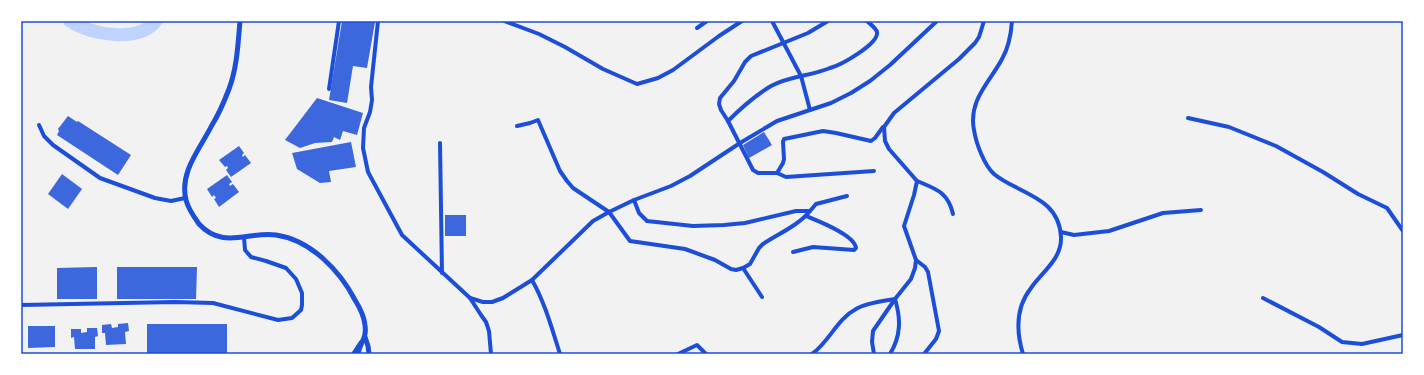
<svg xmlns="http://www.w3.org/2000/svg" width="1424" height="375" font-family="'Space Grotesk',sans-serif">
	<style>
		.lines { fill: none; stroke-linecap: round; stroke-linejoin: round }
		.river { stroke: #bfd3fe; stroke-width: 13 }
		.building { fill: #3d67dc }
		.minor { stroke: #1d4ed8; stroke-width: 4 }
		.tertiary { stroke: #1d4ed8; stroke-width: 5 }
		.neatline { fill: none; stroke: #1d4ed8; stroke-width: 1.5 }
	</style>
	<rect width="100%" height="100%" fill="#f2f2f2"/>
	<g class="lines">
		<path class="river" d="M70,21c20,14 69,22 86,0"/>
	</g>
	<g class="building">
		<path d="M342,21l33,1 -8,46 -14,-2 -6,37 -18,-3z"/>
		<path d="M317,98l46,15 -6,22 -14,-4 -3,9 -6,-3 -2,5 -17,1 -15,5 -15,-8z"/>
		<path d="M68,116l9,6 1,-1 53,34 -13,20 -61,-40 2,-4 -1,-2z"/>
		<path d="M764,132l8,13 -23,13 -6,-13z"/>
		<path d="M351,142l5,25 -27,4 2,11 -11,1 -23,-14 -5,-16z"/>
		<path d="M239,146l5,7 -2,2 1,2 2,-2 6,8 -20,14 -5,-7 2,-2 -1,-2 -2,1 -6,-7z"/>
		<path d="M62,174l20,15 -14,20 -20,-15z"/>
		<path d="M227,175l5,7 -3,2 1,2 3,-2 6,8 -20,15 -5,-8 2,-1 -2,-3 -2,2 -5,-8z"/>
		<rect x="445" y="215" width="21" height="21"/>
		<path d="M97,267v32h-40v-31z"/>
		<path d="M117,267h80l-1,32h-79z"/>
		<path d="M128,323l1,8 -4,1 1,12 -20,1 -1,-12h-3v-8l9,-1 1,4 6,-1v-3z"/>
		<rect x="147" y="324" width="80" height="30"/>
		<path d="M28,326h27v21l-27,1z"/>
		<path d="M87,328h10l1,8 -3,1v12h-20l-1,-12 -3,1v-9h10v4l6,-1z"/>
	</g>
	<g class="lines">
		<g class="minor">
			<path d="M378,21l-7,66 1,13 -2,12 -6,16 -1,20 5,24 34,63 68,63 11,17 5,7 3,9 2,23"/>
			<path d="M504,21l35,13 26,13 38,22 34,15 21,-6 15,-8 46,-34 23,-15"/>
			<path d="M772,21l29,55 9,34"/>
			<path d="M828,21l-20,12 -57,23 -6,6 -11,19 -14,17 -1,6 2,6 7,11 25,49 5,3h19l6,-10 1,-4 -1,-17 1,-3 39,-8 13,2 35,8 4,-3 8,-11"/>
			<path d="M1012,21c-1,14 -3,26 -10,38 -12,23 -34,41 -28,71 2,13 10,35 20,44 24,20 65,22 67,63 1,22 -19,35 -30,51 -15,19 -15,43 -8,66"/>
			<path d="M697,28l10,-7"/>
			<path d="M329,89l10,-68"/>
			<path d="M1188,118l41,9 47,19 47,26 35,22 29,14 16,23"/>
			<path d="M728,121c12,-12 28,-26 43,-35 18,-10 40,-10 59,-18 11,-3 49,-24 47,-36 -1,-4 -7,-8 -10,-11"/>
			<path d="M39,125l5,11 9,9 47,33 55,20 16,3 14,-3"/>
			<path d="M517,126l13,-3 8,-3 22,51 7,10 6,7 36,24 21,29 55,8 30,11 16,9 5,1 7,-2 7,-4 9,-16 4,-4c15,-10 36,-19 47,-33"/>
			<path d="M440,143l2,130"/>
			<path d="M777,173l9,4 88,-6"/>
			<path d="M917,181c19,8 31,11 36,33"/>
			<path d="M634,200l5,13 8,8 46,5 31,-1 21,-2 51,-12h14l6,-7 31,-8"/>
			<path d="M1061,232l13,3 35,-4 54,-18 38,-3"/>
			<path d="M793,252l20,-5 41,3 2,-2c-1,-13 -38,-27 -50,-32"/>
			<path d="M916,260l9,7 3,5 11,59 -3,8 -12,15"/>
			<path d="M743,268l19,29"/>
			<path d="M532,280c13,23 20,49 28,74"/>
			<path d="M470,298l13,4h9l11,-4 29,-18 61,-59 16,-9 25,-12 37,-14 19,-10 50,-33 37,-22 54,-18 20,-10 19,-12 20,-16 47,-44"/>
			<path d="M1263,298l56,29 23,15 20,2 41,-9"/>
			<path d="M21,305l154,-3 38,1 65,17 14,-2 9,-8 1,-5v-12l-6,-14 -10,-11 -20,-7 -15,-4 -6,-7 -1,-13"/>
			<path d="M353,354l8,-12"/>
			<path d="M678,354l19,-9 9,9"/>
			<path d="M812,354c17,-12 25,-35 44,-45 10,-6 28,-8 39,-10"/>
			<path d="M874,354l-2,-12 1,-11 22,-32"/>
			<path d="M890,354c11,-18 11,-35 5,-55l16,-20 4,-11 1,-8 -12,-34 10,-31 3,-14 -28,-32 -4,-8 -1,-14 10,-14 65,-54 16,-16 4,-6 5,-16"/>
		</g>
		<g class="tertiary">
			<path d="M240,21c-2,23 -3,47 -11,68 -5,13 -10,25 -17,36 -12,24 -33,47 -26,75 2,8 8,17 13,24 24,26 49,7 77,11 35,5 64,36 79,65 5,8 9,16 10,25 2,14 -5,17 -7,29"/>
			<path d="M365,337l3,9 1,8"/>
		</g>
	</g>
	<rect width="1424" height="375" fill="none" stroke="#ffffff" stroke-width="44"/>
	<rect x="22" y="22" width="1380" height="331" class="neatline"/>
</svg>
